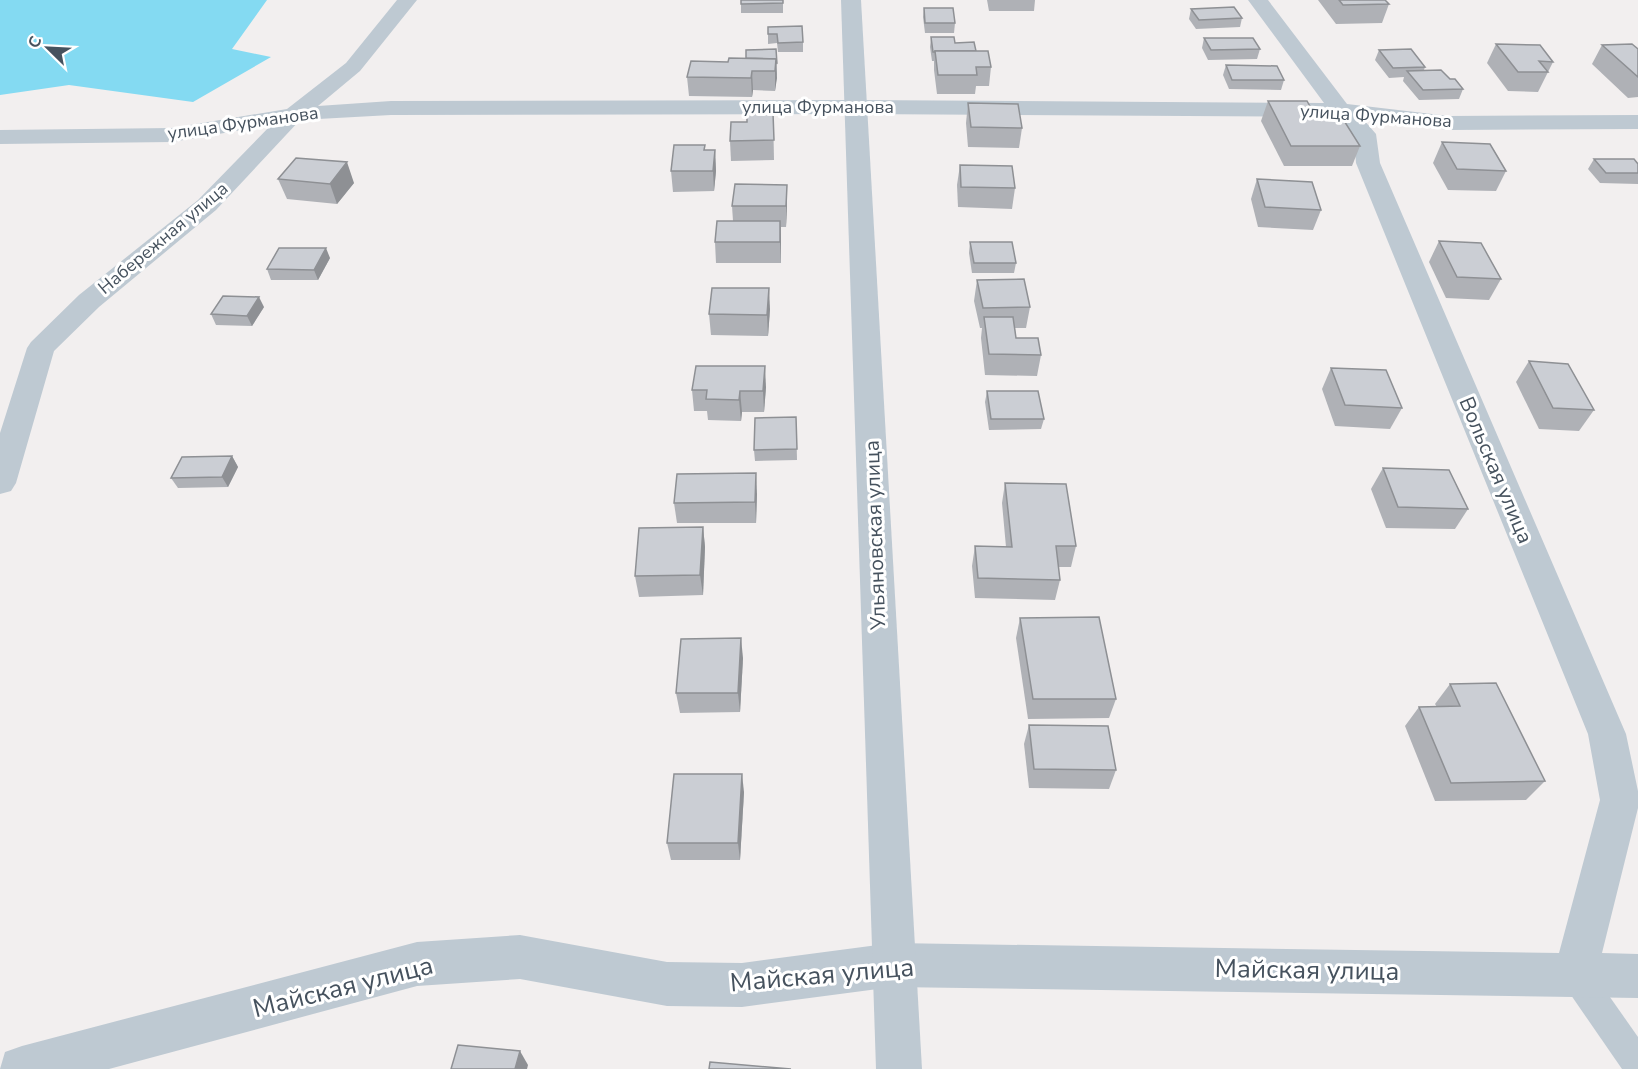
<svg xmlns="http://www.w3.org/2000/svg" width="1638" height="1069" font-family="'Nunito Sans',sans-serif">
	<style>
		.water { fill: #84daf2 }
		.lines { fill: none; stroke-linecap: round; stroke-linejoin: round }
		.service { fill: #bec9d2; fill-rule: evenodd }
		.minor { fill: #bec9d2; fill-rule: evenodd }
		.tertiary { fill: #bec9d2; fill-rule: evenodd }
		.wall { fill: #afb1b6 }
		.shaded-wall { fill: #8e9094 }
		.building { fill: #cbced4; stroke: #8e9094; stroke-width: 1.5 }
		.labels { text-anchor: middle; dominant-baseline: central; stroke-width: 6; stroke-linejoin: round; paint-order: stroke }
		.far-street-label { font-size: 18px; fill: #46525e; stroke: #fff }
		.street-label { font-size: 21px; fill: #46525e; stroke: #fff }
		.near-street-label { font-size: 26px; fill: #46525e; stroke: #fff }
	</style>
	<rect width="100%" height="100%" fill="#f2efef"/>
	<path class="water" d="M0,0h267l-35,49 39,8 -78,45 -124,-17 -69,10z"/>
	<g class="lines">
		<path class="service" d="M1575,959l11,4 52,74v32h-16l-58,-84 -4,-11 4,-11z"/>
		<path class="minor" d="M397,0h20l-57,71 -42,35 73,-5 466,-1 467,3 -76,-103h20l79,104 102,12 189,-1v14l-189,1 -86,-11 13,15 4,29 246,571 12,57v17l-36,145 36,1v44l-745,-11 -151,20 -75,-1 -147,-27 -103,7 -308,83h-109l5,-17 17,-6 395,-104 103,-7 147,27 75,1 151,-20 666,10 41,-153 -12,-66 -232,-571 -2,-27 -20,-19 -477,-3 -466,1 -91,5 -84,90 -117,97 -45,44 -38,132 -5,8 -11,3v-61l27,-85 4,-6 48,-47 119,-95 73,-75 -99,17 -172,2v-14l172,-2 115,-19 59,-46z"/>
		<path class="tertiary" d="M841,0h20l61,1069h-46z"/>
	</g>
	<g class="wall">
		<path d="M783,0v13h-42v-9z"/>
		<path d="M987,0h48l-1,11h-45z"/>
		<path d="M1318,0h67l4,4 -7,19 -46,1z"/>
		<path d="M924,8l31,15 -1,10h-29l-2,-16z"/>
		<path d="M1191,9l51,9 -2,9 -44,2 -7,-10z"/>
		<path d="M768,27l35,15v10h-25l-1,-9 -9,1z"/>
		<path d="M931,37l24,6 21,8 15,16 -2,19h-13l-1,8h-38l-3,-24v-9h-2l-2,-14z"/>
		<path d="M1204,38l56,11 -3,10 -49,1 -6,-12z"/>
		<path d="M1496,44l57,18 -15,30 -30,-1 -21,-28z"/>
		<path d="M1602,45l36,4v48l-10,1 -36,-34z"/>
		<path d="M776,49l1,25 -2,17 -22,-1 -1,7 -63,-1 -2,-19 41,-15 18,-4z"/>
		<path d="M1379,50l46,17 -1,3 26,9 13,10 -4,10 -40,1 -16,-19 1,-4 -15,1 -14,-18z"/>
		<path d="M1226,65l58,15 -3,10 -52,-1 -6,-14z"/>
		<path d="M1268,101l49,18 43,27 -8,20h-68l-23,-45z"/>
		<path d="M968,103l54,25 -3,20 -51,-1 -2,-24z"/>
		<path d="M773,113l1,47 -43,1 -1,-20 17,-19z"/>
		<path d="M1442,142l64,29 -10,20 -48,-1 -15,-27z"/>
		<path d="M705,145v5h10l1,21 -2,20 -41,1 -2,-21z"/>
		<path d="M1594,159l44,5v20l-38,-1 -12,-14z"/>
		<path d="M960,165l55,23 -3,21 -54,-2 -1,-22z"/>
		<path d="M278,179l76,4 -17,21 -50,-5z"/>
		<path d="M1257,179l64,31 -8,20 -55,-3 -7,-28z"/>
		<path d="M787,205l-1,22h-5v36h-65l-1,-21 18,-21 -1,-15z"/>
		<path d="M1439,241l62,38 -12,21 -43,-2 -17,-36z"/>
		<path d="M970,242l46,21 -2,10h-42l-3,-20z"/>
		<path d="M330,258l-12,22h-47l-4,-11z"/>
		<path d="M977,280l53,27 -4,21h-11l1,10 25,17 -4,21 -52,-1 -4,-37 1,-10h-2l-6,-27z"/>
		<path d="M264,307l-12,19 -36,-1 -5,-11z"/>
		<path d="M770,309l-2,27 -57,-1 -2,-21z"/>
		<path d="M1529,361l65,49 -15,21 -40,-2 -23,-47z"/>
		<path d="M1331,368l71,40 -12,21 -55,-3 -13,-37z"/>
		<path d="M766,387l-2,25h-22l-1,9 -33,-1 -1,-9h-13l-2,-21z"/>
		<path d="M987,391l57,28 -3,10 -52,1 -4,-28z"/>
		<path d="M796,417l1,43 -42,1 -1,-11z"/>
		<path d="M232,456l6,11 -10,20 -50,1 -7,-10z"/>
		<path d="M1383,468l85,41 -13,20 -69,-1 -15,-39z"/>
		<path d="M1005,483l71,63 -5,21h-13l2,13 -5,20 -80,-2 -3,-32 3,-20 31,1 -4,-44z"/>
		<path d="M757,494l-1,29h-79l-3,-20z"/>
		<path d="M703,527l2,20 -2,48 -64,2 -4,-21z"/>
		<path d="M1020,618l96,81 -7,19 -81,1 -12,-81z"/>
		<path d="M743,658l-3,54 -60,1 -4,-20z"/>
		<path d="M1450,684l95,97 -19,19 -91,1 -30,-75 14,-19h18l-2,-3z"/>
		<path d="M1029,725l87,45 -7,19 -80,-1 -5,-44z"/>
		<path d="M744,792l-4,68h-69l-4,-17z"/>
	</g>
	<g class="shaded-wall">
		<path d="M776,59l1,19 -2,13v-20z"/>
		<path d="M752,71l1,19 -1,7 -1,-19z"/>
		<path d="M715,150l1,21 -2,20 -1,-20z"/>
		<path d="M347,162l7,21 -17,21 -7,-20z"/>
		<path d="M787,185v20l-1,22v-21z"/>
		<path d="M780,221l1,21v21l-1,-21z"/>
		<path d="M326,248l4,10 -12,22 -4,-10z"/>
		<path d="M769,288l1,21 -2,27 -1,-21z"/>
		<path d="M259,297l5,10 -12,19 -5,-10z"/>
		<path d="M765,366l1,21 -2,25 -1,-21z"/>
		<path d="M740,391l2,21 -1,9 -2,-21z"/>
		<path d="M232,456l6,11 -10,20 -6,-10z"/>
		<path d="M756,473l1,21 -1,29 -1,-21z"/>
		<path d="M703,527l2,20 -2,48 -3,-20z"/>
		<path d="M741,638l2,20 -3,54 -2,-19z"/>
		<path d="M742,774l2,18 -4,68 -2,-17z"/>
		<path d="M520,1051l8,14 -1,4h-12z"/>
	</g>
	<g class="building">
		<path d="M741,0h42v3l-42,1z"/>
		<path d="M1339,0h46l4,4 -46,1z"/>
		<path d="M1234,7l8,11 -43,2 -8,-11z"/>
		<path d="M924,8h29l2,15h-30z"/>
		<path d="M802,26l1,16 -25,1 -1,-9h-9v-7z"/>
		<path d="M931,37h23l1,6 19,-1 2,9h-41v1h-2z"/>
		<path d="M1204,38h49l7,11 -49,1z"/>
		<path d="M1496,44l44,1 13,17 -14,-1 9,11h-30z"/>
		<path d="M1632,44l6,5v28l-36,-32z"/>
		<path d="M776,49l1,15 -1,-5 -30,-1v-8z"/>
		<path d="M1411,49l14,18 -32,1 -14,-18z"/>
		<path d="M935,51h53l3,16h-15l1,8h-39z"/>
		<path d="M729,58l47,1 -1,12h-23l-1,7 -64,-1 4,-16 37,1z"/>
		<path d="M1226,65l51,1 7,14h-52z"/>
		<path d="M1441,70l9,9h5l8,10 -40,1 -16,-19z"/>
		<path d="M1268,101h39l10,18h26l17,27h-69z"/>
		<path d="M968,103l50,1 4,24 -51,-1z"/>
		<path d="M773,113l1,27 -44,1 1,-19h16v-8z"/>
		<path d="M1442,142l48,2 16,27 -49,-2z"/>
		<path d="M674,145h31l-1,5h11l-2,21h-42z"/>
		<path d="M296,158l51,4 -17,22 -52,-5z"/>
		<path d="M1594,159h40l4,5v9h-32z"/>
		<path d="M960,165l52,1 3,22 -54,-1z"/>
		<path d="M1257,179l55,3 9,28 -56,-3z"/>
		<path d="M735,184l52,1 -1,21h-54z"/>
		<path d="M717,221h63v21h-65z"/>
		<path d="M1439,241l42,2 20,36 -44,-2z"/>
		<path d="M970,242h42l4,21h-42z"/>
		<path d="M279,248h47l-12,22 -47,-1z"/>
		<path d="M1024,279l6,28 -47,1 -6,-28z"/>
		<path d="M712,288h57l-2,27 -58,-1z"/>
		<path d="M223,296l36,1 -12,19 -36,-2z"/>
		<path d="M984,317h29l3,21h22l3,17 -52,-1z"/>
		<path d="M1529,361l39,3 26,46 -41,-2z"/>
		<path d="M696,366h69l-2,25h-23l-1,9 -33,-1 1,-9h-15z"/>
		<path d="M1331,368l55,2 16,38 -57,-3z"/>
		<path d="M987,391h51l6,28h-53z"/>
		<path d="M796,417l1,32 -43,1 1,-32z"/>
		<path d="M232,456l-10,21 -51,1 11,-21z"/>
		<path d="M1383,468l66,2 19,39 -70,-2z"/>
		<path d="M756,473l-1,29 -81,1 3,-29z"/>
		<path d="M1005,483l61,1 10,62h-20l4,34 -82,-2 -3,-32 37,1z"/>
		<path d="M703,527l-3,48 -65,1 4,-48z"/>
		<path d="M1099,617l17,82h-83l-13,-81z"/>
		<path d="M741,638l-3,55h-62l5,-54z"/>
		<path d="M1496,683l49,98 -94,2 -32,-76 41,-1 -10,-22z"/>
		<path d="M1029,725l79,1 8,44 -82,-1z"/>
		<path d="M674,774h68l-4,69h-71z"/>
		<path d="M458,1045l62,6 -5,18h-64z"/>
		<path d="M710,1062l81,7h-82z"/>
	</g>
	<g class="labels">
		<g class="far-street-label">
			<text x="818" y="107">улица Фурманова</text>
			<text transform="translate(1376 116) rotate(4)">улица Фурманова</text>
			<text transform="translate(243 123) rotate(-8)">улица Фурманова</text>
			<text transform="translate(163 238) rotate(-40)">Набережная улица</text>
		</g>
		<g class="street-label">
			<text transform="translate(1496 470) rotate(67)">Вольская улица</text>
			<text transform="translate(875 535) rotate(-92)">Ульяновская улица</text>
		</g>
		<g class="near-street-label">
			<text transform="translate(1307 970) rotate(1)">Майская улица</text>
			<text transform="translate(822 975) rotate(-5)">Майская улица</text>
			<text transform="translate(343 987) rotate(-14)">Майская улица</text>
		</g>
	</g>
	<g transform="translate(48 48) rotate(294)" stroke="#ffffff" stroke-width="4.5" paint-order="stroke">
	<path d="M0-4.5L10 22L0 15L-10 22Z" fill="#46525e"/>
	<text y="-9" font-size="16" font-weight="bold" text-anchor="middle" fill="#46525e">С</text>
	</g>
</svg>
